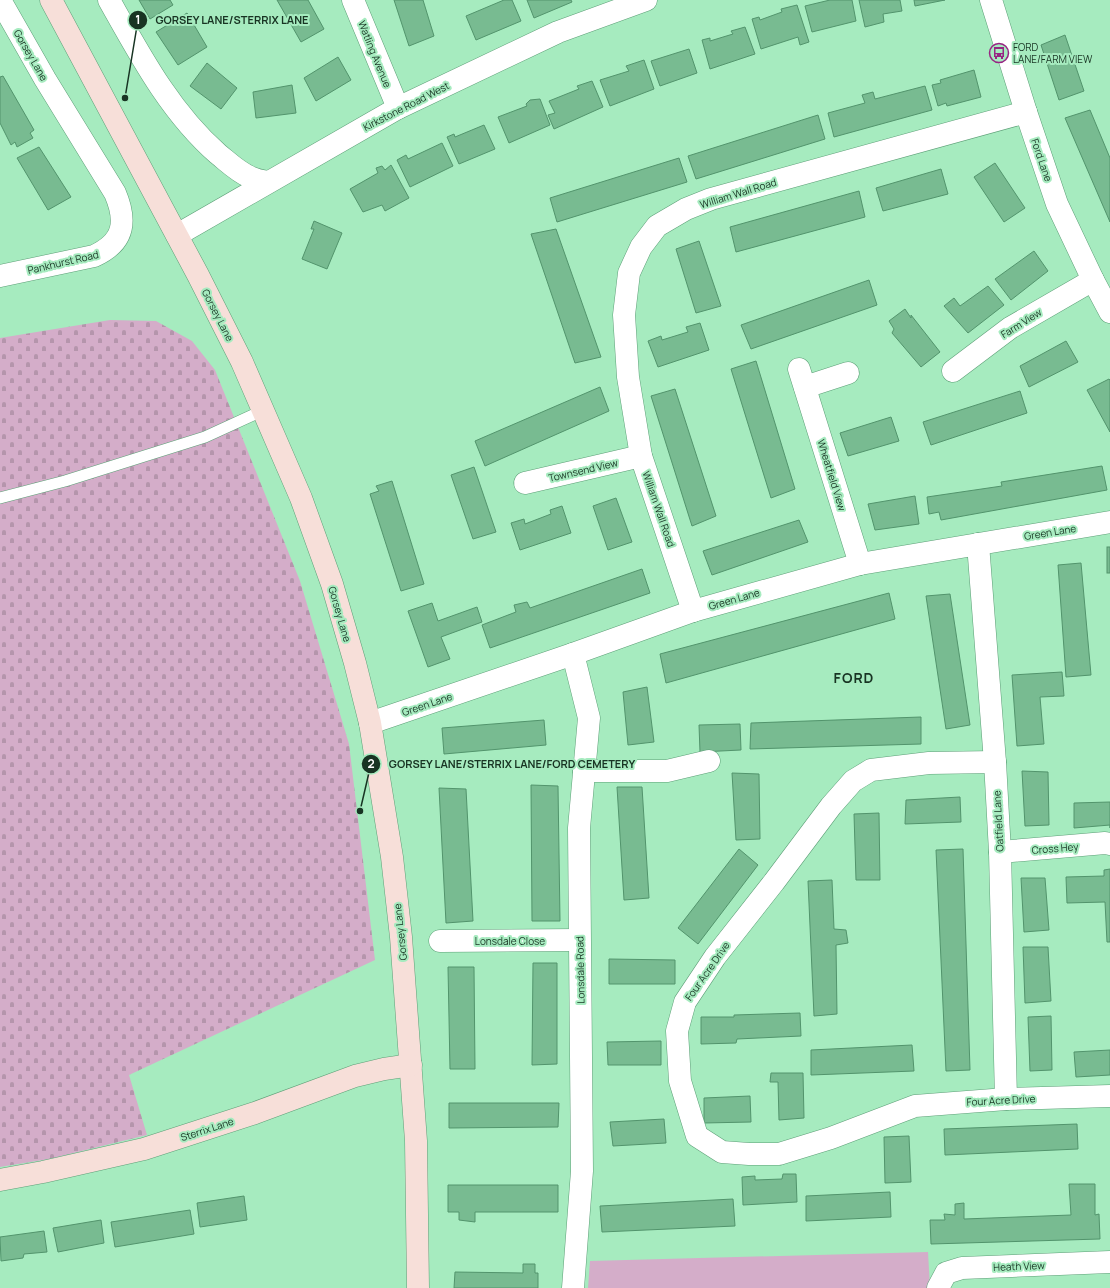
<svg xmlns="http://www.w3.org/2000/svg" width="1110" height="1288" font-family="Manrope,sans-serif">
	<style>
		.green { fill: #d4adc9 }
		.cemetery { fill: url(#cemetery-stones) }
		.building { fill: #78bb91; stroke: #52946c }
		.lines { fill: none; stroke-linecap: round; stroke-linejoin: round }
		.lane-casing { stroke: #5d9f77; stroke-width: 12 }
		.street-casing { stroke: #5d9f77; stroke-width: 23 }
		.secondary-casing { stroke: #5d9f77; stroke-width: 23 }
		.lane { stroke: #fff; stroke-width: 11 }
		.street { stroke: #fff; stroke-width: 22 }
		.secondary { stroke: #f7dfd9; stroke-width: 22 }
		.labels { text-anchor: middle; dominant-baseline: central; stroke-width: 4; stroke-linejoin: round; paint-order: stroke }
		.poi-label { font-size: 10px; fill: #183423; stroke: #a6ebbf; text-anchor: start }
		.street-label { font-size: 10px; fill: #183423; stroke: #a6ebbf }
		.district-label { font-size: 14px; font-weight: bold; letter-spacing: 1px; fill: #183423; stroke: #a6ebbf }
		.leader { fill: none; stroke: #183423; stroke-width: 1.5 }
		.callout-dot { fill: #183423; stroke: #a6ebbf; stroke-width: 1.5 }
		.mark-label { font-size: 12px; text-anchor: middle; font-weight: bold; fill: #fff }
		.callout-label { font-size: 11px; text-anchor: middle; font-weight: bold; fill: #183423; stroke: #a6ebbf; stroke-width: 4; stroke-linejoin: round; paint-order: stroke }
	</style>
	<defs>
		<pattern id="cemetery-stones" width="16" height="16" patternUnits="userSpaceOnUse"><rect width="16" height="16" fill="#d4adc9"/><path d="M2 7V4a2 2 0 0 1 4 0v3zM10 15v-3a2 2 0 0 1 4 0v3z" fill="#b595ac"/></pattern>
	</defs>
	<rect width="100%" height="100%" fill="#a6ebbf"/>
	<path class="green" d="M928,1252l2,36h-342l2,-27z"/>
	<path class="cemetery" d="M110,320l46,1 36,20 23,29 85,211 49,163 26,216 -246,115 18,60 -98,24 -49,8v-829z"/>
	<g class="building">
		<path d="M139,0h31l3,5 -23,14z"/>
		<path d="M277,0h31l16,29 -23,13z"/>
		<path d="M394,0h29l11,36 -25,10z"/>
		<path d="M504,0h8l9,21 -45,19 -10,-24z"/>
		<path d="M527,0h44l1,2 -38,16z"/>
		<path d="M830,0h22l4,21 -44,11 -7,-26z"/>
		<path d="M859,0h41l2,11 -19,3 1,8 -19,5z"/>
		<path d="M914,0h31l-30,6z"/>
		<path d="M797,5l12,37 -9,3 -2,-8 -37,12 -9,-30 7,-2 1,3 22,-8 -1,-3z"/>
		<path d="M187,13l20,34 -29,18 -22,-33z"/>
		<path d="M745,27l10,27 -45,15 -8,-29 8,-2v3l23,-7 -2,-3z"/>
		<path d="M1065,35l19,56 -25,9 -18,-55z"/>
		<path d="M689,49l8,24 -37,13 -9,-25z"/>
		<path d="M338,57l13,23 -35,21 -12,-23z"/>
		<path d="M644,60l10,29 -44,17 -10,-26 29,-9 -3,-5z"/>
		<path d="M207,63l30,25 -16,21 -31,-23z"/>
		<path d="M974,70l7,27 -34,9 -1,-3 -8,3 -6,-21 9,-2 -1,-3z"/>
		<path d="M3,76l31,54 -4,3 3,5 -16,9 -2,-5 -4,3 -11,-22v-46z"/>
		<path d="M592,81l11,26 -49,22 -6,-14 7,-2 -6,-12 30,-12 -2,-3z"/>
		<path d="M292,85l4,28 -40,5 -3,-26z"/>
		<path d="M925,86l7,24 -98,27 -6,-24 37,-10 -3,-8 11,-3 2,7z"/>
		<path d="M540,99l10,26 -41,18 -11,-26 29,-11 -1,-2 4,-4z"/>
		<path d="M1090,110l20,48v64l-45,-104z"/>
		<path d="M818,115l7,24 -129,40 -8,-23z"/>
		<path d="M484,125l11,24 -36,15 -12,-27 7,-3 1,3z"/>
		<path d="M442,143l11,23 -43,21 -13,-27 9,-5 2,4z"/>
		<path d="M39,147l32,50 -23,13 -31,-52z"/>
		<path d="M679,158l8,24 -130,40 -7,-24z"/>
		<path d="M995,163l30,45 -21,14 -30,-45z"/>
		<path d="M391,165l18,33 -24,13 -3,-6 -19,7 -13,-23 28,-16 -2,-5 6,-2 3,4z"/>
		<path d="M941,169l7,25 -65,17 -7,-23z"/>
		<path d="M859,191l6,26 -129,35 -6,-25z"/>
		<path d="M314,221l28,12 -15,36 -25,-10 12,-30h-3z"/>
		<path d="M556,229l45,128 -26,6 -44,-129z"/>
		<path d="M699,241l22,65 -25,7 -20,-64z"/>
		<path d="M1034,251l14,20 -37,29 -16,-21z"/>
		<path d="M869,280l8,25 -126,44 -10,-24z"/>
		<path d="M988,286l16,19 -36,28 -24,-27 10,-8 6,8z"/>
		<path d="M905,309l6,9v-3l29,37 -19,15 -29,-34 2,-4 -5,-8z"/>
		<path d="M700,323l9,27 -51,17 -10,-26 13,-5 1,4 26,-8 -2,-5z"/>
		<path d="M1066,341l12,21 -49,25 -9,-21z"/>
		<path d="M756,361l39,128 -24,9 -40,-129z"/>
		<path d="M1109,379l1,1v52l-23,-42z"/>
		<path d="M600,387l9,24 -124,55 -10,-25z"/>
		<path d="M675,389l41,127 -24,10 -41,-130z"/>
		<path d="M1020,391l7,22 -96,32 -8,-23z"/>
		<path d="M891,417l8,24 -51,15 -8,-23z"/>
		<path d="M1102,466l5,24 -166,30 -2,-8 -10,2 -2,-17 75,-11 -1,-4z"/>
		<path d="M474,467l22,65 -23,7 -22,-64z"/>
		<path d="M392,481l32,103 -23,7 -31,-97 9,-3 -3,-5z"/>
		<path d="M915,496l4,28 -44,6 -7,-26z"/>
		<path d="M616,498l16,44 -24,8 -15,-44z"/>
		<path d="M562,506l9,27 -51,17 -9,-27 13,-4 1,5 26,-10 -1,-4z"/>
		<path d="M799,520l9,22 -96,33 -9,-24z"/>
		<rect x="1107" y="547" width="3" height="26"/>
		<path d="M1081,563l10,112 -25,2 -8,-112z"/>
		<path d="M642,569l8,24 -160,55 -8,-23 34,-13 -2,-7 13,-3 3,6z"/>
		<path d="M889,593l6,26 -229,64 -6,-29z"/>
		<path d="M950,594l20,131 -24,4 -20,-133z"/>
		<path d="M432,603l6,18 39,-14 5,15 -41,15 9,22 -22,8 -20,-56z"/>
		<path d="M1062,672l2,24 -24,1 4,47 -27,2 -5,-71z"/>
		<path d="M647,687l7,55 -26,3 -5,-53z"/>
		<path d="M921,717v27l-171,5 1,-26z"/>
		<path d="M544,720l2,25 -102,9 -2,-26z"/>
		<path d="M740,724l1,26 -41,2 -1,-27z"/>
		<path d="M1022,771l26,1 1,53 -24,1z"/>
		<path d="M732,773l27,1 1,65 -24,1z"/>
		<path d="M531,785l27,1 2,135h-28z"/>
		<path d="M617,787h25l7,111 -25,2z"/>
		<path d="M439,788l27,1 7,132 -27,2z"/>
		<path d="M960,797l1,25 -56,2 1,-24z"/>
		<path d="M1110,802v26v-3l-36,3v-25z"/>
		<path d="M879,813l1,67h-24l-2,-66z"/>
		<path d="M739,849l19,16 -60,79 -20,-16z"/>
		<path d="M963,849l7,221 -24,1 -10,-221z"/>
		<path d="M1110,869v73h-3l-2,-40 -38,1 -1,-26 38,-1v-6z"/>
		<path d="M1021,878h24l4,52 -25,2z"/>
		<path d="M832,880l2,49 12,1 2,13 -12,2 1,69 -23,2 -6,-135z"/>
		<path d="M1023,947h25l3,54 -26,2z"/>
		<path d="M609,959l66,1v24h-66z"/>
		<path d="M533,963h24v101l-25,1z"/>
		<path d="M448,967h26l1,102h-25z"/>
		<path d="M800,1013l1,23 -64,3 -1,4 -35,1v-27h33v-2z"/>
		<path d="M1051,1016l1,54 -22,1 -2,-54z"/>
		<path d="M661,1041v24h-53l-1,-23z"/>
		<path d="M912,1045l2,26 -103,4v-25z"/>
		<path d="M1110,1050v25l-34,2 -2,-25z"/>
		<path d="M771,1073h32l1,45 -25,2 -1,-38h-8z"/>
		<path d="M750,1096l1,26 -47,1v-25z"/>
		<path d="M449,1103h110l-1,24 -109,1z"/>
		<path d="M664,1119l2,24 -53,3 -3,-24z"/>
		<path d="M1077,1124l1,25 -133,6 -1,-26z"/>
		<path d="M909,1136l2,46 -26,1 -1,-46z"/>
		<path d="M783,1174h13l1,28 -54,3 -1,-28 13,-1v4l27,-1z"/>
		<path d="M1069,1184h26v31l4,-1 1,25 -169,5 -1,-24h15l-1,-6 11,1v-11l9,-1v16l107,-4z"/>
		<path d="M448,1185h110v27h-83v10l-16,-2v-8h-11z"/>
		<path d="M890,1192l1,25 -85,4v-25z"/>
		<path d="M244,1196l3,24 -47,7 -3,-24z"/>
		<path d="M733,1199l2,27 -133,6 -2,-26z"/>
		<path d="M190,1210l4,24 -79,13 -4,-25z"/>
		<path d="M101,1220l3,23 -46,9 -5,-24z"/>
		<path d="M44,1231l3,21 -23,2 -1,4 -22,3 -1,-24z"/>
		<path d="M523,1264h12v9h3v15h-84l1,-16 68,1z"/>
	</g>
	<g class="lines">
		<defs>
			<path id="lane" d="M0,498l65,-17 140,-44 59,-27"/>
			<g id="street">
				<path d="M0,0l45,79 70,114c12,28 10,49 -21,63l-94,20"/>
				<path d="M109,0c31,55 61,112 109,154 10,8 20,18 32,23 6,3 12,4 18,5"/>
				<path d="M353,0l45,108"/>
				<path d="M991,0l35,112 31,92 36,76 17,32"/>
				<path d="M177,235l221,-127 160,-76 88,-32"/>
				<path d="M799,369l61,195"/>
				<path d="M953,371l57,-43 83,-48"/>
				<path d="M805,387l43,-14"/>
				<path d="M525,483l116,-27"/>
				<path d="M978,544l17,218 5,90 6,247"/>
				<path d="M693,611l-52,-155 -13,-79 -4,-62 5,-42 12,-26 16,-21 29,-17 25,-10 315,-87"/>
				<path d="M573,654l16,64 -10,110 3,343 -9,117"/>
				<path d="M370,723l203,-69 120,-43 167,-47 250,-42"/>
				<path d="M995,762l-66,1 -58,7 -18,11 -22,25 -57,76 -59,75 -30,45 -8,29 3,50 17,55 25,16 27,2h30l52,-16 84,-32 91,-7 104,-3"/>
				<path d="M584,771h83l42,-10"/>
				<path d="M1000,852l105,-9 5,1"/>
				<path d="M440,941l139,-1"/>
				<path d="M938,1288l8,-15 16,-5 148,-6"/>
			</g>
			<g id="secondary">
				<path d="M51,0l147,275 44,87 59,136 31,86 23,79 15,60 22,134 9,80 15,204 2,147"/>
				<path d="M0,1180l43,-8 101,-23 111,-36 100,-37 29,-7 27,-4"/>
			</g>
		</defs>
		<use href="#lane" class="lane-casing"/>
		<use href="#street" class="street-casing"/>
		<use href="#secondary" class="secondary-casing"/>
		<use href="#lane" class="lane"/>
		<use href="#street" class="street"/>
		<use href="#secondary" class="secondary"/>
	</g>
	<defs>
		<symbol id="bus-ring" viewBox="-11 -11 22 22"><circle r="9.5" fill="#a6ebbf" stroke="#972583" stroke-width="1.5"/><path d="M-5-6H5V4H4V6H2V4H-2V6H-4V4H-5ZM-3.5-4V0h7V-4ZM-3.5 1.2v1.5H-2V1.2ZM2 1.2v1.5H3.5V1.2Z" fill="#972583"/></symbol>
	</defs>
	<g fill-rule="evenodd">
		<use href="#bus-ring" x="988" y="42" width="22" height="22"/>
	</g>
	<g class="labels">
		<g class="poi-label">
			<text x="1013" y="47">FORD<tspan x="1013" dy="12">LANE/FARM VIEW</tspan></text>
		</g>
		<g class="street-label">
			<text transform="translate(375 54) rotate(68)">Watling Avenue</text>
			<text transform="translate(31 55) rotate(60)">Gorsey Lane</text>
			<text transform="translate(406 106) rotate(-27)">Kirkstone Road West</text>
			<text transform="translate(1042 160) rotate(71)">Ford Lane</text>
			<text transform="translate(738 193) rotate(-17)">William Wall Road</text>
			<text transform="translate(63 262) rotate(-13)">Pankhurst Road</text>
			<text transform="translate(218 315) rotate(63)">Gorsey Lane</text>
			<text transform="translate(1021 323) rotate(-32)">Farm View</text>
			<text transform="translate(583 470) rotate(-13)">Townsend View</text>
			<text transform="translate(832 475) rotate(73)">Wheatfield View</text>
			<text transform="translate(659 509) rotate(71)">William Wall Road</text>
			<text transform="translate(1050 532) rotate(-9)">Green Lane</text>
			<text transform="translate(734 599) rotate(-16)">Green Lane</text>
			<text transform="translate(340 614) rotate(74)">Gorsey Lane</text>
			<text transform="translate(427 704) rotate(-19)">Green Lane</text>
			<text transform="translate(998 821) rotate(-93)">Oatfield Lane</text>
			<text transform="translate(1055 848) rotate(-5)">Cross Hey</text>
			<text transform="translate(400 932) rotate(-96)">Gorsey Lane</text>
			<text x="510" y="941">Lonsdale Close</text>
			<text transform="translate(580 970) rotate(-91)">Lonsdale Road</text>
			<text transform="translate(707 971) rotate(-55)">Four Acre Drive</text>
			<text transform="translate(1001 1100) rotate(-3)">Four Acre Drive</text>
			<text transform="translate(207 1129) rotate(-18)">Sterrix Lane</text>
			<text transform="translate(1019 1266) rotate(-2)">Heath View</text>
		</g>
		<g class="district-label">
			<text x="854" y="677">FORD</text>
		</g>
	</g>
	<path class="leader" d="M125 98L138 20M360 811L371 764"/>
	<g class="callout-dot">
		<circle cx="125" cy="98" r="4"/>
		<circle cx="360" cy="811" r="4"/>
		<circle cx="138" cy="20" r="10"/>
		<circle cx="371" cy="764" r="10"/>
	</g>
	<g class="mark-label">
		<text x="138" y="24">1</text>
		<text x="371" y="768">2</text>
	</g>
	<g class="callout-label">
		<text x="232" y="24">GORSEY LANE/STERRIX LANE</text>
		<text x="512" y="768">GORSEY LANE/STERRIX LANE/FORD CEMETERY</text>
	</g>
</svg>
